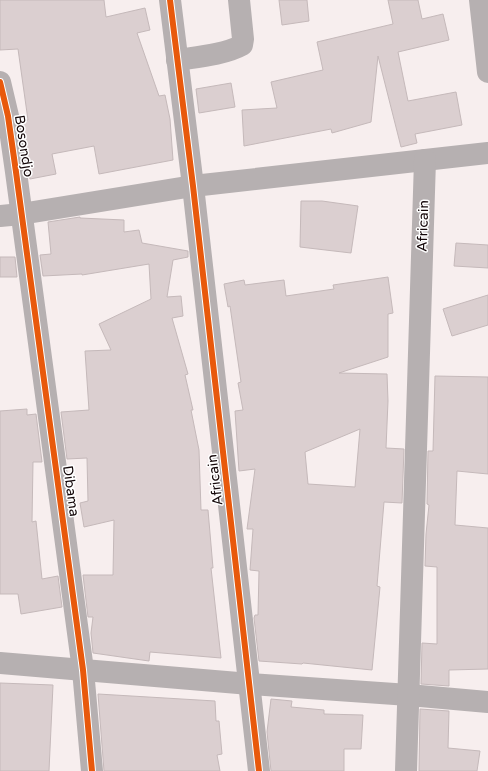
<svg xmlns="http://www.w3.org/2000/svg" width="488" height="771" font-family="'Varela Round',sans-serif">
	<style>
		.building { fill: #dbcfd0; stroke: #c5b9ba; fill-rule: evenodd }
		.lines { fill: none; stroke-linecap: round; stroke-linejoin: round }
		.street { stroke: #b6b0b1; stroke-width: 22 }
		.cycleway-casing { stroke: #fff; stroke-width: 8 }
		.cycleway { stroke: #e8590c; stroke-width: 6 }
		.labels { text-anchor: middle; dominant-baseline: central; stroke-width: 3; stroke-linejoin: round; paint-order: stroke }
		.street-label { font-size: 14px; fill: #140709; stroke: #fff }
	</style>
	<rect width="100%" height="100%" fill="#f7eeee"/>
	<g class="building">
		<path d="M0,0h104l2,17 39,-9 5,22 -13,3 22,63 6,-1 5,24 3,41 -74,14 -5,-28 -42,8 4,20 -26,5 -9,-58 7,-1 -10,-71 -18,1z"/>
		<path d="M279,0h28l2,21 -27,4z"/>
		<path d="M388,0h30l4,19 21,-5 6,26 -51,12 10,49 48,-9 6,33 -47,9 2,9 -16,4 -23,-91 -7,66 -39,11 -1,-4 -87,17 -2,-36 35,-2 -6,-26 52,-12 -6,-28 76,-18z"/>
		<path d="M231,83l4,24 -36,6 -3,-24z"/>
		<path d="M301,201h21l36,5 -7,47 -51,-6z"/>
		<path d="M80,217v1l44,2v12l15,-2 3,13 46,8v6l-15,3 -6,37 14,-1 2,20 -11,2 16,56 -3,1 8,35h-2l8,40 2,60h7l5,58h-2l10,90 -71,-6 -1,9 -56,-8 -2,-20 2,-16h-5l-5,-42h30l1,-55 -30,7 -4,-24 8,-2 -1,-43 -20,1 -6,-47 28,-2 -4,-59 26,-1 -12,-26 52,-25 -2,-35 -67,11v-1l-39,2 -3,-21 11,-1 -3,-32z"/>
		<path d="M456,243l32,2v23l-34,-2z"/>
		<path d="M0,257h15l2,20h-17z"/>
		<path d="M388,277l5,36 -5,1v43l-49,16 48,1 1,27 -2,47 18,1 -2,54 -18,-1 -7,84 3,1 -8,83 -69,-7 -1,1 -43,-3 -5,-43 1,-3h3l1,-44 -9,-1 3,-41h-6l8,-60 -16,2 -4,-60 8,-1 -5,-27 3,-1 -11,-76 -2,1 -4,-23 20,-4 1,5 39,-5 2,16 48,-7 -1,-4zM360,429l-5,58 -47,-3 -3,-32z"/>
		<path d="M488,295v30l-36,11 -9,-27z"/>
		<path d="M435,376l53,1v97l-31,-3 -2,54 33,3v141l-39,1v16l-28,-2 1,-41 15,1v-77l-12,-1 1,-32 3,-29 -2,-1 1,-53h5z"/>
		<path d="M27,409v6l9,-1 6,48h-9l-1,60 4,-1 6,58 16,-3 4,31 -41,7 -3,-20h-18v-183z"/>
		<path d="M0,683l53,2 -4,86h-49z"/>
		<path d="M98,694l117,7 1,20h3l3,33 -5,1 3,16h-116z"/>
		<path d="M271,699l21,2 -1,6 33,3v4l39,1 -2,34h-17v22h-73l-4,-39z"/>
		<path d="M420,709l29,2 -1,37 32,3 -3,20h-58z"/>
	</g>
	<g class="lines">
		<g class="street">
			<path d="M170,0l23,186 66,585"/>
			<path d="M480,0l8,72"/>
			<path d="M177,60c19,-3 47,-5 65,-15l1,-6 -4,-39"/>
			<path d="M0,82l8,34 8,56 67,498 9,101"/>
			<path d="M0,216l21,-2 172,-28 295,-33"/>
			<path d="M0,663l250,21 159,11 79,7"/>
			<path d="M406,771l19,-611"/>
		</g>
		<defs>
			<g id="cycleway">
				<path d="M170,0l23,186 66,585"/>
				<path d="M0,82l8,34 8,56 67,498 9,101"/>
			</g>
		</defs>
		<use href="#cycleway" class="cycleway-casing"/>
		<use href="#cycleway" class="cycleway"/>
	</g>
	<g class="labels">
		<g class="street-label">
			<text transform="translate(24 146) rotate(81)">Bosondjo</text>
			<text transform="translate(423 226) rotate(-88)">Africain</text>
			<text transform="translate(215 480) rotate(-97)">Africain</text>
			<text transform="translate(71 491) rotate(82)">Dibama</text>
		</g>
	</g>
</svg>
